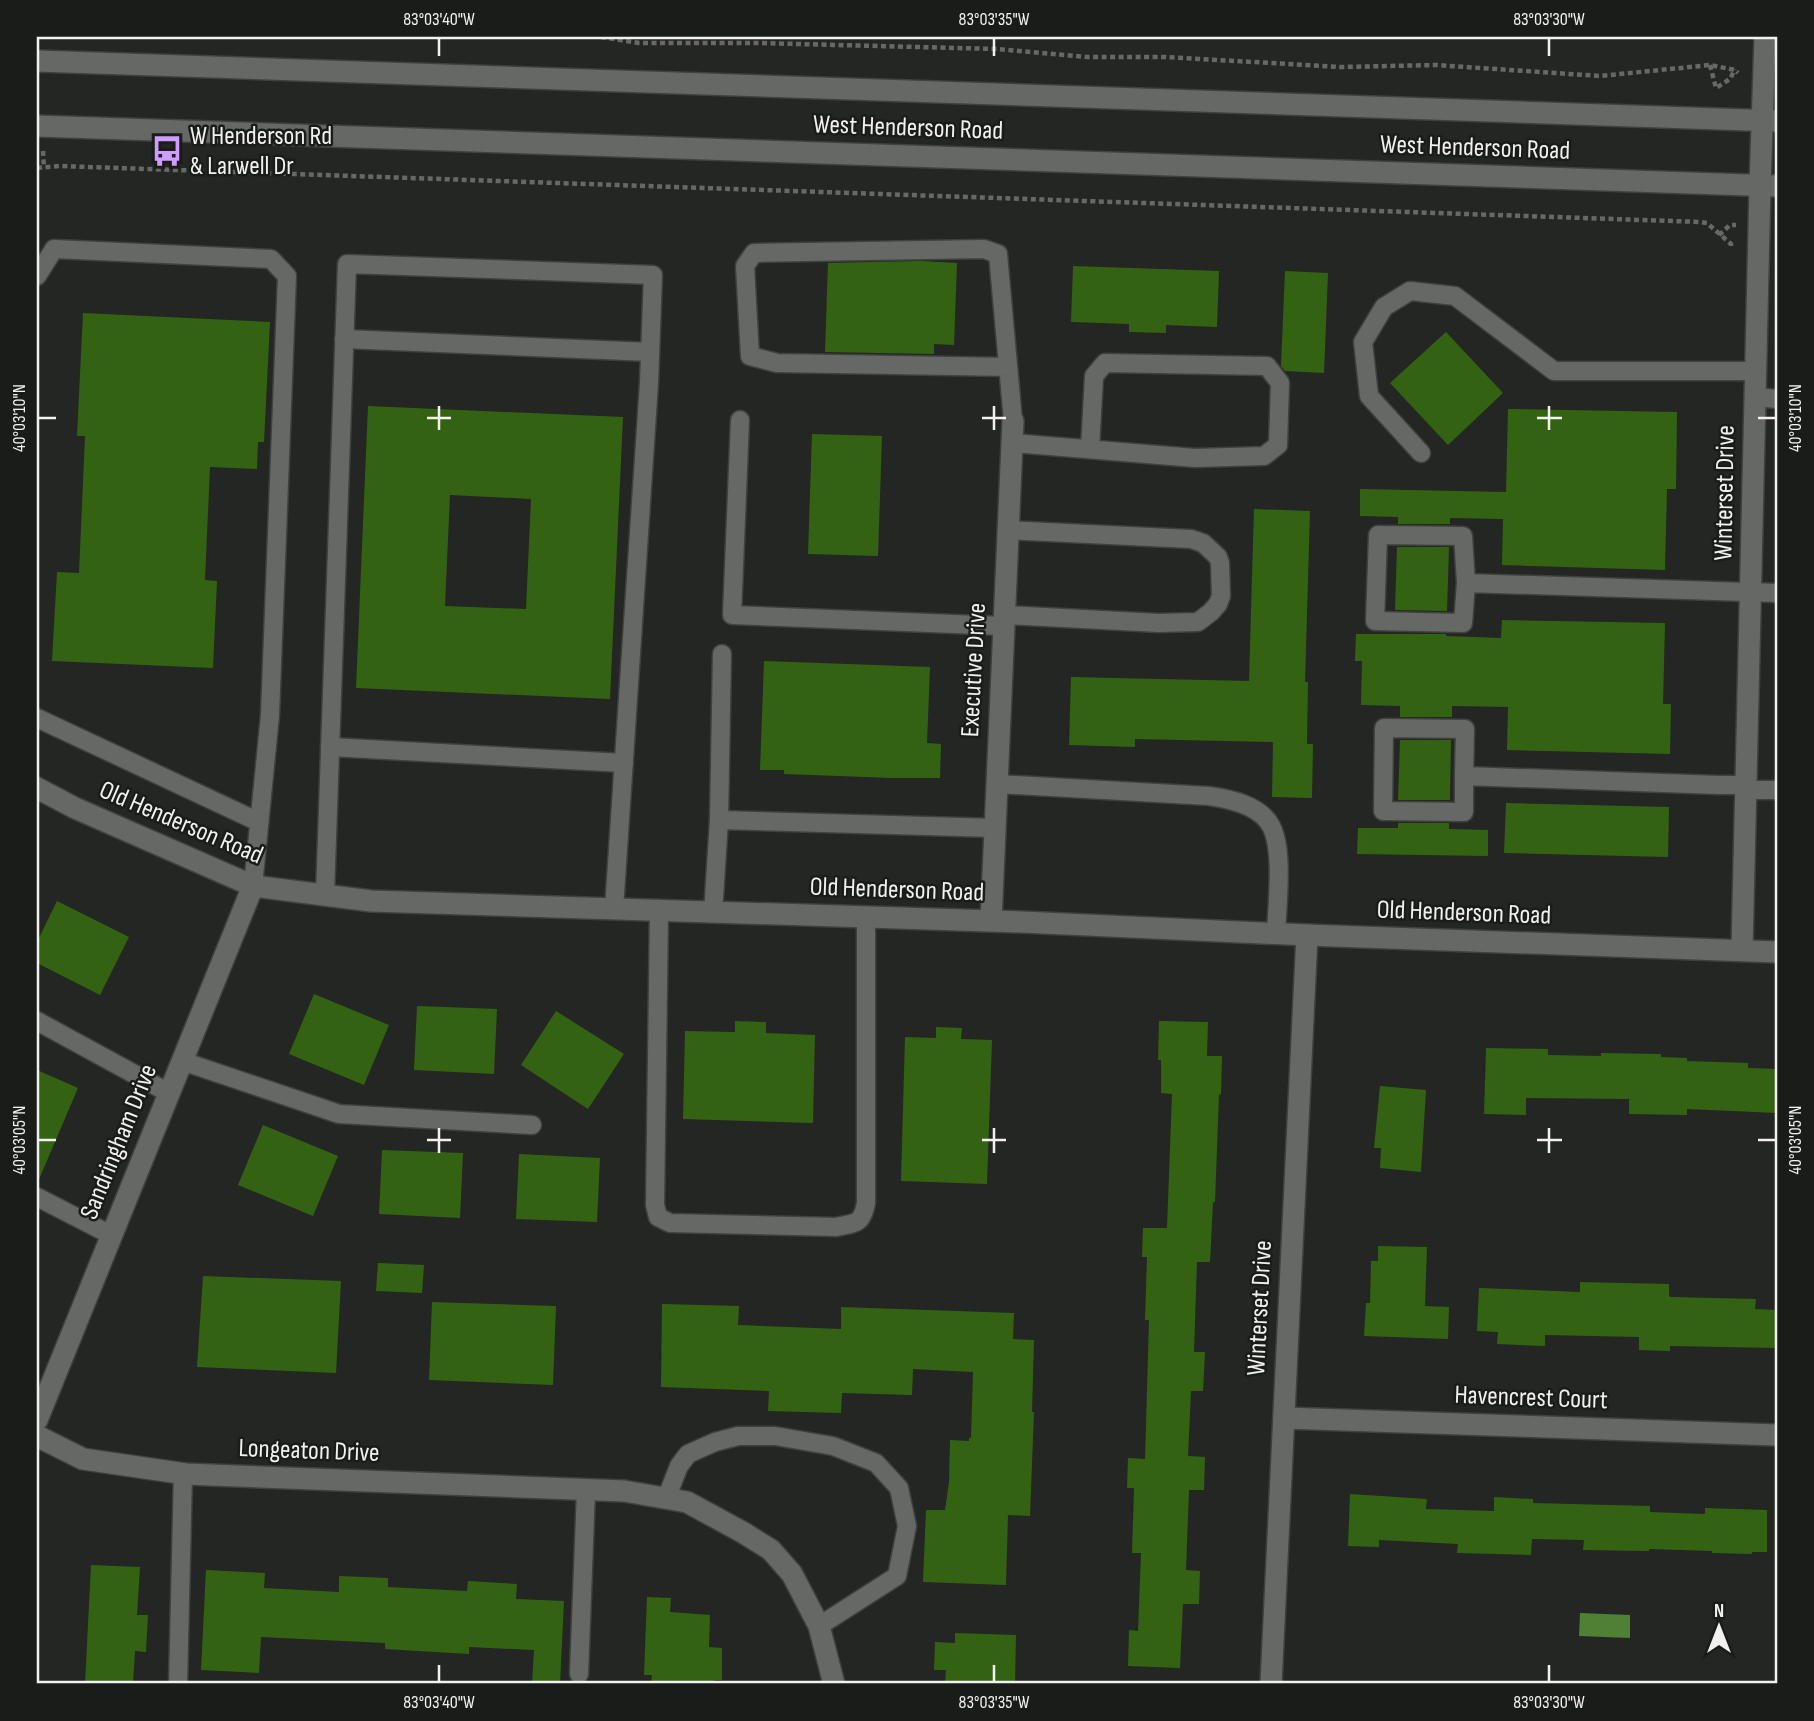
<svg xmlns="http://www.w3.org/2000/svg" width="1814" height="1721" font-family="'Sofia Sans Condensed',sans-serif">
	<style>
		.water { fill: #508034 }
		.building { fill: #346213; fill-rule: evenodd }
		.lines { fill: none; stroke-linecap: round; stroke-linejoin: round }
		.service-casing { stroke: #3f413e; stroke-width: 21 }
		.minor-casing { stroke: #3f413e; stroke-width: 24 }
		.secondary-casing { stroke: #3f413e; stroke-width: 24 }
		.path { stroke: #686967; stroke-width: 4.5; stroke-dasharray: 5 3.5; stroke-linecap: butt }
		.service { stroke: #666865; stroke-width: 18 }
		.minor { stroke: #666865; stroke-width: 21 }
		.secondary { stroke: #666865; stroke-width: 21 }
		.ticks { fill: none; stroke: #f1f2f0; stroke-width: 2.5 }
		.labels { text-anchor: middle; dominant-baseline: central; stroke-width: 5; stroke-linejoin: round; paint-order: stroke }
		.street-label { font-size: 26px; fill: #f1f2f0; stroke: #1a1c1a }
		.poi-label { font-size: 26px; fill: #f1f2f0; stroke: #1a1c1a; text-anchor: start }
		.neatline { fill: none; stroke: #f1f2f0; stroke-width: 2.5 }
		.ticks-label { font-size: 18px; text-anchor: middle; fill: #f1f2f0 }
	</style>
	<rect width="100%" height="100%" fill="#242623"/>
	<path class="water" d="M1580,1613l50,2v23l-51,-2z"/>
	<g class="building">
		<path d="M921,261l36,2 -3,82 -20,-1v10l-109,-2 3,-89z"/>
		<path d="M1073,266l146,5 -2,56 -51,-2v8l-37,-1v-8l-58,-2z"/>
		<path d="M1285,271l43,2 -4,100 -39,-2 -4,-5z"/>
		<path d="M83,313l187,9 -6,120h-6l-1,27 -47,-2 -5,113 12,1 -4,87 -161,-7 5,-89 22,1 6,-137h-8z"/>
		<path d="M1446,332l57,61 -55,52 -58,-62z"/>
		<path d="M368,406l255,11 -13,282 -254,-11zM450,495l81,4 -5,110 -81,-3z"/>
		<path d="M1508,409l169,3 -1,77h-9l-2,81 -163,-5 1,-46 -53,-1v6h-52v-7l-38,-1v-27l146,3z"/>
		<path d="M812,434l70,2 -4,120 -70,-2z"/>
		<path d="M1254,509l56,2 -5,171h3l-1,62h6l-1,54 -40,-1 1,-55 -138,-3v8l-66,-2 2,-68 178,4z"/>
		<path d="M1397,547h52l-2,64 -52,-1z"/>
		<path d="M1502,620l163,3 -2,81h8l-1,50 -163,-4 1,-43 -56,-1v11h-52v-11l-39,-1 1,-44h-7l1,-27h90v2l55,2z"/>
		<path d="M764,661l166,6 -3,76 14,1 -1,34h-48l-108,-4v-4h-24z"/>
		<path d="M1400,740h51l-1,60h-52z"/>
		<path d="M1506,803l163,4 -1,50 -164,-4z"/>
		<path d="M1398,823h51v6l39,1v26l-131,-2 1,-26h40z"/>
		<path d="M57,901l72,36 -29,58 -63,-32v-21z"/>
		<path d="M314,994l75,31 -25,60 -75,-31z"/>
		<path d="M417,1006l80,3 -3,65 -80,-4z"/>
		<path d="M556,1011l68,43 -36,55 -67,-44z"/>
		<path d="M735,1021l31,1v11l49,2 -2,88 -130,-4 2,-88 50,1z"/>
		<path d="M1159,1021l49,1 -1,34h15l-1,39 -2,-1 -4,108h-2l-3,60h-13l-3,90h11l-2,39h-12l-3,65 17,1 -1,33h-15l-3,80 14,1 -1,33h-16l-3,64 -52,-2 1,-36 9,1 3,-78h-9l2,-65h-7l1,-30 17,1 4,-139h-4l2,-63h-5l1,-29h24l5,-134 -11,-1v-33h-3z"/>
		<path d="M936,1027l26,1 -1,11 31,1 -5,144 -86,-3 4,-144 31,1z"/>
		<path d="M1486,1048l62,1v6l53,1v-3l60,1v3l26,1v3l61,2v5l29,1v44l-90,-4v6l-58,-1v-15l-103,-1v17l-42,-1z"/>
		<path d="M37,1070l41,18 -41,96z"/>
		<path d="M1380,1086l46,4 -5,82 -41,-4 1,-20h-7z"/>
		<path d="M263,1125l75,31 -25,60 -75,-31z"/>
		<path d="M382,1150l81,3 -3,65 -81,-4z"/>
		<path d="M519,1154l81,4 -3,64 -81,-3z"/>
		<path d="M1378,1246l49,1 -2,59 24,1 -1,32 -84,-3 2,-33h4l1,-42h7z"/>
		<path d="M378,1263l46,2 -2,28 -46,-2z"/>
		<path d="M203,1276l138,5 -5,92 -139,-6z"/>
		<path d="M1580,1282l89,2v12l2,1 85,2 -1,10 22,1v38l-107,-2v5l-31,-1v-13l-94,-2v11l-48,-2 1,-12 -21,-1 2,-43 101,4z"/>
		<path d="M432,1302l124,4 -3,79 -124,-5z"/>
		<path d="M662,1304l77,2 -1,19 103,4v-22l173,6 -1,26 21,1 -2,72h2l-4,104 -22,-1 -2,70 -83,-3 3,-72h19l4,-28 1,-42 19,1v-3h2l2,-66 -60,-3 -1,26 -70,-2 -1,20 -73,-2 1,-20 -108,-4z"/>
		<path d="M1350,1494l77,5 -1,10 68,2v-14l39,2v4l117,3v6l55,2v-6l62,2v42h-15v2l-40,-1v-2l-63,-2v2l-66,-1 1,-10 -52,-1 -1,16 -74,-2 1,-9 -79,-4v7l-31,-1z"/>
		<path d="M91,1565l49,2 -3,48h11l-2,37 -11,-1 -2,33h-48z"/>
		<path d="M206,1570l59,3 -1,15 75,4v-16l49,2v9l79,4 1,-10 49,3 -1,15 48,2 -4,83h-28l2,-34 -65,-3v7l-84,-5v-6l-124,-6 -2,36 -58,-3z"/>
		<path d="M647,1597l24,1 -1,14 40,3 -1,32 13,1v32h-8v4h-63l1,-9h-8z"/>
		<path d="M955,1633l61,2 -1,49h-70l1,-14h-12l1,-28 20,1z"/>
	</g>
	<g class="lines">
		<defs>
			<g id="service">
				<path d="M37,276l17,-27 217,10 16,17 -17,439 -17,171"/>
				<path d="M344,339l306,13"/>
				<path d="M1008,367l-231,-4 -27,-7 -5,-90 9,-13 230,-4 14,5 15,167"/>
				<path d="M1755,397l22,2"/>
				<path d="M740,420l-8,195 272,11"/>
				<path d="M1012,443l183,15 69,-2 14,-11 2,-62 -13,-17 -162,-3 -11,13 -4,73"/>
				<path d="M1421,453l-52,-57 -6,-54 21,-35 26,-16 45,5 99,75h202"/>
				<path d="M1466,583l-3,-47 -85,-1 -3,86 88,2 3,-40 311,10"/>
				<path d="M1005,615l154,8 39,-1 13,-10 7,-8 3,-8 -1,-33 -2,-6 -15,-14 -12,-4 -183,-9"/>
				<path d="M37,718l222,104"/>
				<path d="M330,747l294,16"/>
				<path d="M1464,776l1,-47 -81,-1 -1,83 81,1v-36l255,9h28"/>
				<path d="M997,784l212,12c21,3 51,9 62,30 13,24 6,80 5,108"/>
				<path d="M1747,790h30"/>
				<path d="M719,820l3,-166"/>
				<path d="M325,895l22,-631 306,11 -4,108 -35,526"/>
				<path d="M659,911l-4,294 3,12 12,6 166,4c19,-4 26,-2 30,-24v-285"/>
				<path d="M713,913l6,-93 276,8"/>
				<path d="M37,1021l132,72"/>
				<path d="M182,1061l157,53 193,11"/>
				<path d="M37,1197l74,38"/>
				<path d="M666,1499l13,-33 9,-12 27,-12 23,-6h37l58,10 43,17 23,25 8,38 -10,50 -78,50"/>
				<path d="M579,1674l7,-184"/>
				<path d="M178,1684l5,-210"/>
			</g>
			<g id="minor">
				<path d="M37,788l38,20 178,78 118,15 651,21 285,13 470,17"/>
				<path d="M991,921l22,-500"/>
				<path d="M1742,950l18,-764 5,-149"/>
				<path d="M1284,1418l493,17"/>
				<path d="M37,1420l216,-534"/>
				<path d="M37,1436l46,23 103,15 438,17 63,11 57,31 27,17 21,24 27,52 15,58"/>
				<path d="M1271,1684l36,-749"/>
			</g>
			<g id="secondary">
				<path d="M37,61l1740,60"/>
				<path d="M37,126l1740,60"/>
			</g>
		</defs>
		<use href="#service" class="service-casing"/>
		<use href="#minor" class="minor-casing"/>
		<use href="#secondary" class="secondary-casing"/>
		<g class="path">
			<path d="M601,37l38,6h120l238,6 90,8h79l174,10 96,-2 164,11 110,-11 25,5 3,3"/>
			<path d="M1710,65l6,23 14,-9 5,-10"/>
			<path d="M43,151l1,17"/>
			<path d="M37,168l22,-2 1642,56 6,1 24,21v4"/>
			<path d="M1719,235l11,-10h6"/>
		</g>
		<use href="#service" class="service"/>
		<use href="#minor" class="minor"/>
		<use href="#secondary" class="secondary"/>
	</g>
	<path class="ticks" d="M439,38v18M994,38v18M1549,38v18M439,406v24M994,406v24M1549,406v24M38,418h18M427,418h24M982,418h24M1537,418h25M1758,418h18M439,1128v25M994,1128v25M1549,1128v25M38,1140h18M427,1140h24M982,1140h24M1537,1140h25M1758,1140h18M439,1665v17M994,1665v17M1549,1665v17"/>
	<defs>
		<symbol id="bus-bare" viewBox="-9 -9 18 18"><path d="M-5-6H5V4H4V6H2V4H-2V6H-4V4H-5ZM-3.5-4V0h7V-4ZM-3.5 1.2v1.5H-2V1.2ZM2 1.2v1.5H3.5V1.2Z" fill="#cf9dff" stroke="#1a1c1a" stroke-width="2.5" paint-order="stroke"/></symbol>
	</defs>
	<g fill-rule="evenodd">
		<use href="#bus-bare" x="145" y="129" width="44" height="44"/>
	</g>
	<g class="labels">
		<g class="street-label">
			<text transform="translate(908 128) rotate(2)">West Henderson Road</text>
			<text transform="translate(1475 148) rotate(2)">West Henderson Road</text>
			<text transform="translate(1725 493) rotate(-89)">Winterset Drive</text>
			<text transform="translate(974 670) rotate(-87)">Executive Drive</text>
			<text transform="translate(181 823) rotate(23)">Old Henderson Road</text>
			<text transform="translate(897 890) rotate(2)">Old Henderson Road</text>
			<text transform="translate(1464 913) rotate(2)">Old Henderson Road</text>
			<text transform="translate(119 1142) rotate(-68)">Sandringham Drive</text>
			<text transform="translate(1260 1308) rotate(-87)">Winterset Drive</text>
			<text transform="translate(1531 1398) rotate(2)">Havencrest Court</text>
			<text transform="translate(309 1451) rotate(2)">Longeaton Drive</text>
		</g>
		<g class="poi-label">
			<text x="190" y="136">W Henderson Rd<tspan x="190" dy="30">&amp; Larwell Dr</tspan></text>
		</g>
	</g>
	<rect width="1814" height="1721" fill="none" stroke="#1a1c1a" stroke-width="77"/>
	<g transform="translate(1719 1627)" stroke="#1a1c1a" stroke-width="5" paint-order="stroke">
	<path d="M0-5L12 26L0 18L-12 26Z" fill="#f1f2f0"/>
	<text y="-10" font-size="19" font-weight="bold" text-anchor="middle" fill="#f1f2f0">N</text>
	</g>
	<rect x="38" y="38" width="1738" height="1644" class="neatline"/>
	<g class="ticks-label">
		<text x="439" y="25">83°03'40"W</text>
		<text x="994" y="25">83°03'35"W</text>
		<text x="1549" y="25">83°03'30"W</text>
		<text transform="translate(19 418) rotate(-90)" y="6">40°03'10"N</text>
		<text transform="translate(1795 418) rotate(-90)" y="6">40°03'10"N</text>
		<text transform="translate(19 1140) rotate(-90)" y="6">40°03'05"N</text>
		<text transform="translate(1795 1140) rotate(-90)" y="6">40°03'05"N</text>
		<text x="439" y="1708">83°03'40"W</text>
		<text x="994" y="1708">83°03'35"W</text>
		<text x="1549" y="1708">83°03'30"W</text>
	</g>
</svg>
